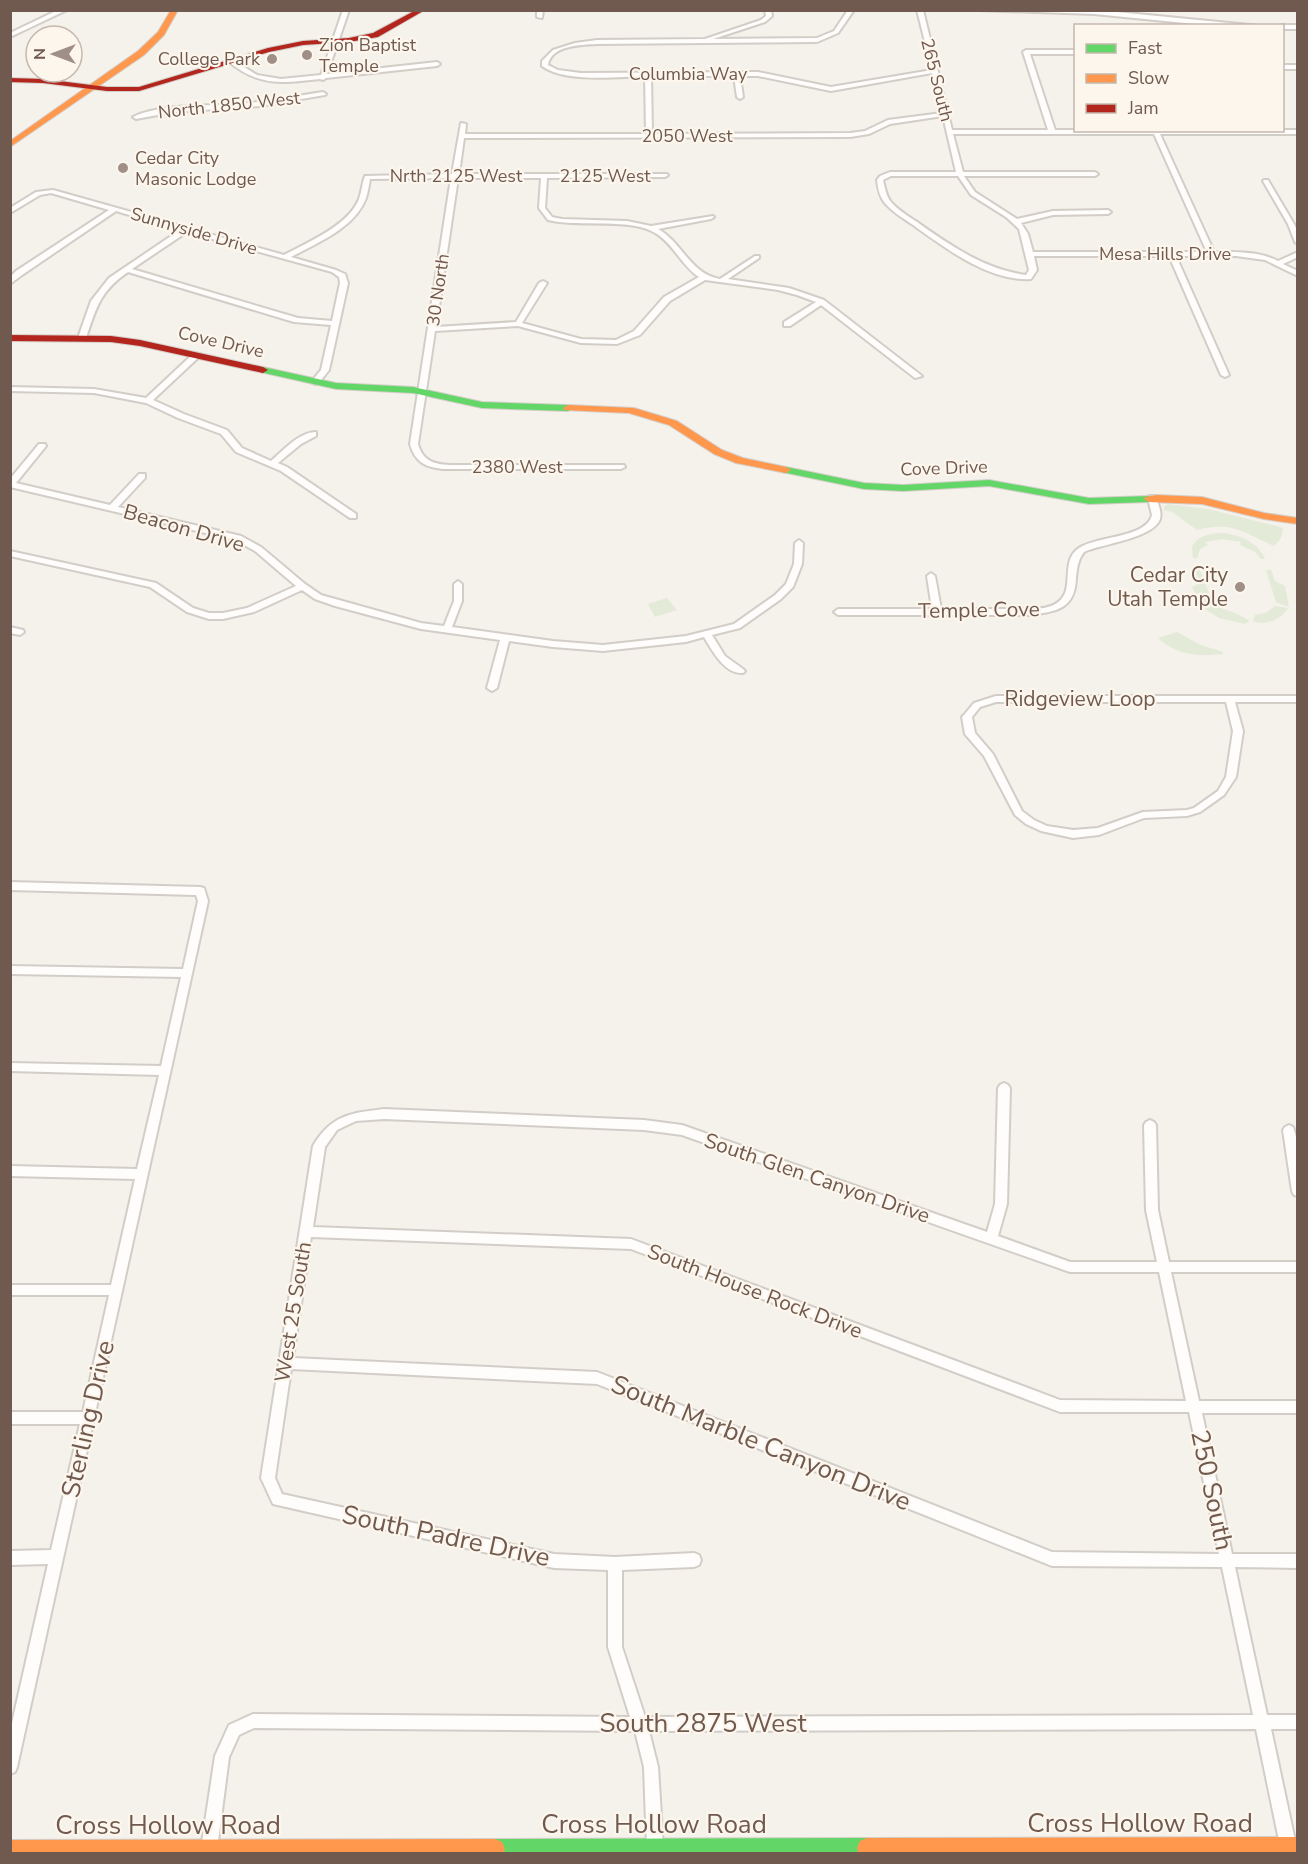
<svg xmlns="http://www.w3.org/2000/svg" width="1308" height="1864" font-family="'Nunito Sans',sans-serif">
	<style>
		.green { fill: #e3ead8 }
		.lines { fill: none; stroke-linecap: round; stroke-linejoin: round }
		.street-casing { stroke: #d2cdc7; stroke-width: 4 }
		.fast-casing { stroke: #d4cec8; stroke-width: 2 }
		.slow-casing { stroke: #d4cec8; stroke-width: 2 }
		.jam-casing { stroke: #d4cec8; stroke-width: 2 }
		.street { fill: #fefdfc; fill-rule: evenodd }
		.fast { fill: #63d668; fill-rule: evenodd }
		.slow { fill: #ff974d; fill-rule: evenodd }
		.jam { fill: #b3261e; fill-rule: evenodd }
		.poi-dot { fill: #9f8f86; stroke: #fdf6ed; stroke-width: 2 }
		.labels { text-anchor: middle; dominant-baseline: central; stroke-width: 4.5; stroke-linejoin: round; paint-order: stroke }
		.far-poi-label { font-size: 18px; fill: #705a4f; stroke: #fdf6ed; text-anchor: start }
		.far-street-label { font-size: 18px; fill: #705a4f; stroke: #fdf6ed }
		.street-label { font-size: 21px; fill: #705a4f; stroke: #fdf6ed }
		.poi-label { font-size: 21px; fill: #705a4f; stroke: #fdf6ed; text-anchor: end }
		.near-street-label { font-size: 26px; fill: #705a4f; stroke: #fdf6ed }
	</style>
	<rect width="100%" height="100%" fill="#f5f1eb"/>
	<g class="green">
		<path d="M1168,504l40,5 72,18 3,1 -2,10 -7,8c-31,-13 -40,-25 -77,-16l-25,-18 -8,-2v-3z"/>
		<path d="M1224,533c17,3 33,8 41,26h-4l-6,-7 -15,-7 1,-3 -19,-3 -17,3 3,3 -8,4 -3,9h-4l-1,-12c7,-11 19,-13 32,-13z"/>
		<path d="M1195,570h5l13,34 -8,2 -7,-5 -6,-15h4l2,-7z"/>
		<path d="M1266,570h5l4,11 10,5 4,21 -13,-5z"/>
		<path d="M667,598l10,12 -22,7 -7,-13z"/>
		<path d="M1214,605c11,5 27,9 35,16l-4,3 -26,-6 -14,-9z"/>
		<path d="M1275,606l13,2c-7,12 -23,18 -35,13l2,-6 11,-2z"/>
		<path d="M1177,632l24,13 22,7v2c-24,3 -47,1 -65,-16z"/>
	</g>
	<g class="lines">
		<defs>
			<g id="street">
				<path d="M58,10h9l-57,27v-4z"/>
				<path d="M343,10h6l-22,64 110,-12 3,2 -3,2 -111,12 -3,2 -3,-1c-37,4 -61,8 -92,-18l5,-1 24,15 24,4 40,-4z"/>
				<path d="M537,10h6l-1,8 -5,-1z"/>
				<path d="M765,10h6l1,6 -7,6 -52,17 104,-1 17,-7 14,-21h6l-16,23 -21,9 -220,2c-16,1 -46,1 -49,21l10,5 23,3 177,-1 73,15 101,-17 -15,-60h6l29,120h96l-25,-78 3,-2h50v4h-46l25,76h243v4h-138l54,118c21,0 45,-1 64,9l20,-9v5l-15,7 15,7v5l-33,-16 -29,-4h-60l53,119 -4,2 -4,-2 -52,-119h-135l3,14 -6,9c-41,3 -86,-31 -118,-54 -10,-7 -21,-13 -29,-23 -5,-7 -6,-14 -7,-22l3,-4 10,-4h66l-13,-56 -53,8 -21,10 -19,3 -386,1 -5,36h208l1,1 -3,2 -118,1 -2,30 7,9 10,2 65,2 24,5 62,-10 1,1 -3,2 -53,10c24,13 32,45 62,50l35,-23h4v2l-31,21 61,9 35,12 98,76 -7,2 -94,-73 -31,21h-6v-4l32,-20 -19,-7 -19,-5 -73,-10 -35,21 -30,34 -23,9 -36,-1 -63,-17 -83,5 -17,113c5,17 15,20 32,21h174l1,2 -4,2h-178c-18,-2 -28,-7 -33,-25l41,-266 -81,1c-1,6 -2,13 -4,19 -11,30 -49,45 -75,59l45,13 9,4 3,9 -19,87 -11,14h-3l-4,-2 10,-12 10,-45 -37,-3 -166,-50c-28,19 -32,36 -42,66l-7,2 -1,-2 13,-37 18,-23 71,-48 -64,-19 -94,64 -12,9v-7l6,-6 93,-61 -58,-17 -11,2 -30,18v-5l26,-16 17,-2 231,65c24,-13 65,-30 75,-56 3,-8 3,-16 6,-23l87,-2 9,-51 5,1 -1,10h181l-1,-58c-29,1 -79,7 -103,-10v-5l11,-11 22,-7 22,-3 108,-1 56,-19 5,-4zM932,73l10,40 -54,7 -23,11 -15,2 -198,1 -1,-58h83l3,21 3,2 3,-2 -3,-21h18l73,15zM953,134h201l53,118h-174l-5,-18 -7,-11 32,-8 55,-1 3,-2 -3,-2 -55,1 -36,8 -42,-27 -11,-16h131l3,-2 -3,-2h-132zM891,176h67l13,19 35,22 13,12 10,41 -3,5c-42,-6 -75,-29 -109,-53 -9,-6 -19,-12 -26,-20 -5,-6 -6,-14 -8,-22zM458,178h83l-2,30 9,12c31,8 84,-3 109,14 17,11 25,32 42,43l-35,20 -30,34 -18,9 -35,-1 -59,-16 25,-40 -4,-2 -4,2 -23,39 -80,5zM187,232l145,40 7,5 1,6 -8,38 -34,-3 -166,-49z"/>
				<path d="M977,10h119l164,16 -65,-2 -101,-10z"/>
				<rect x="1282" y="25" width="16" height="4"/>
				<rect x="1282" y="65" width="16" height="4"/>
				<path d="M323,92l3,2 -1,1 -65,11 -86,6 -38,7 -3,-2c25,-13 77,-11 106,-13 28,-2 56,-8 84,-12z"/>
				<path d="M1264,180h4l26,44 4,8v12l-3,-2 -7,-18 -25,-43z"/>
				<path d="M194,353l7,2 -48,45 31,14 43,16 15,18 29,13c12,-10 28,-29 45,-29v4l-15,8 -23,19 9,4 69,47v4h-6l-69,-47 -45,-19 -15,-18 -43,-16 -32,-15 -52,-10 -84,-2v-4l84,2 52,9z"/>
				<path d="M39,444h6l1,2 -30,37 94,22 29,-31h6v4l-27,29 123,29 20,11 44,37 16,11 100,28 23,3 10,-25v-17l4,-3 4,3v17l-10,26 101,14 50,4 83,-9 48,-12 41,-29 11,-11 8,-20 1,-21 4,-3 4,3 -1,21 -9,23 -12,12 -41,29 -28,7 13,21 18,13 2,2 -2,2c-18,2 -31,-23 -39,-36l-18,5 -83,9 -50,-4 -44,-6 -12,47 -5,3 -5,-3 13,-48 -79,-11 -86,-23 -20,-7 -13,-9 -48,22 -31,7h-14l-22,-7 -37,-25 -140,-31v-5l146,32 37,25 16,5h14l24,-5 49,-22 -41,-35 -20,-11 -225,-53v-8z"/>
				<path d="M1149,496h6c3,7 7,16 5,23 -6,19 -59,25 -76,33 -6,8 -7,16 -8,26 -1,31 -19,33 -45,37h-193l-4,-3 4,-3h94l-5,-33 4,-3 4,3 6,33c21,0 43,0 64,0 15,0 32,2 46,-3 29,-11 6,-43 28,-58 17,-12 68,-10 73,-33l-4,-17z"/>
				<path d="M10,627l13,3 1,2 -4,3 -10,-2z"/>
				<path d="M996,696h302v6h-63l8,29 -7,46 -12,18 -24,17 -13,4 -43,2 -45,17 -26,3 -32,-7 -15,-7 -11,-9 -31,-59 -19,-22 -3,-17 2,-2 10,-12zM996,702h230l7,29 -7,46 -8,14 -24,17 -7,2 -44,2 -45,16 -25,2 -26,-4 -13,-6 -12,-9 -29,-57 -18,-21 -3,-16 8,-10z"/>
				<path d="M10,882l190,5 4,1 4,13 -191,866 -2,5 -5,2v-42l38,-168 -38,1v-14l41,-1 29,-126h-70v-12h73l26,-117h-99v-10h101l24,-106 -125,-3v-10l127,3 22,-94 -149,-4v-8l151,3 20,-89 -171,-3v-8l173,3 15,-68 -2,-6 -186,-5z"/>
				<path d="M1004,1083l4,2 2,3 -3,116 -9,32 72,26h87l-11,-52 -2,-85 2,-3 4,-2 4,2 2,3 2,85 11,52h129v10h-127l28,129h99v12h-96l30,141h66v14l-63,-1 32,148h31v14h-27l26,121 -2,4h-12l-2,-4 -25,-121 -607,2 9,36 5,81 -3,5 -10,1 -3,-6 -3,-81 -9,-36 -381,-3 -15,7 -10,22 -12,92 -2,5h-12l-2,-5 14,-93 14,-31 24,-11 377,3 -22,-70v-77l-54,-2 -281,-64 -12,-26 52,-332c18,-31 38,-33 71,-37l260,11 38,5 305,107 8,-28 3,-116 2,-3zM384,1119l260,11 38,5 388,137h89l27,129 -126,-1 -429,-161 -318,-12 12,-80 12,-17 19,-9zM311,1237l320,12 429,163h129l30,142 -167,-2 -455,-180 -304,-14zM291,1369l306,15 455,182 170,1 31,148 -608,2 -23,-70v-77l72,-3 5,-2 2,-5 -2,-5 -5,-2 -79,4 -61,-3 -272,-60 -7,-16z"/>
				<path d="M1289,1125l4,2c8,20 5,47 5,69l-4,-1 -2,-4 -9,-61 2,-3z"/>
			</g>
			<g id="fast">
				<path d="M263,367l73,16 77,4 69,15 86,3 5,3 -5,3 -86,-3 -69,-15 -77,-4 -76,-17v-4z"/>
				<path d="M786,467l78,16 39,2 86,-5 100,18 60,-2 5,3 -5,3 -60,2 -100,-18 -86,5 -39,-2 -82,-17v-4z"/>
				<path d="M867,1838l7,3 3,7 -2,6h-388l-2,-5 3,-7 7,-3z"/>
			</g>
			<g id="slow">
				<path d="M171,10h7l-14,25 -20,20 -134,92v-6l128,-90 20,-19z"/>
				<path d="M568,405l66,3 43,13 45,29 21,8 43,9 5,3 -5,3 -50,-10 -22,-9 -45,-29 -40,-12 -65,-3 -1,-2z"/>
				<path d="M1157,495l45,2 62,16 34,5v6l-34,-5 -62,-15 -53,-2 -5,-3 1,-2z"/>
				<path d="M1298,1837v17h-439l-2,-6 3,-7 7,-3z"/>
				<path d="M495,1839l7,3 3,7 -2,5h-493v-14z"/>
			</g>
			<g id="jam">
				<path d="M416,10h9l-47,27 -29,5 -46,3 -34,7 -130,39h-32l-64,-8 -33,-1v-4l33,1 64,8h32l129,-39 35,-7 46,-3 24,-5z"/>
				<path d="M10,335l101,1 29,4 123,27 5,3 -5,3 -123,-27 -29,-4 -101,-1z"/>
			</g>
		</defs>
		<use href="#street" class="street-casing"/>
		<use href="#fast" class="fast-casing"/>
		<use href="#slow" class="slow-casing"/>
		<use href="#jam" class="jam-casing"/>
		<use href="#street" class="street"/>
		<use href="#fast" class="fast"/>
		<use href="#slow" class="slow"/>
		<use href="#jam" class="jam"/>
	</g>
	<g class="poi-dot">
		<circle cx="307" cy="55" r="6"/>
		<circle cx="272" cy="59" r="6"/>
		<circle cx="123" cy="168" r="6"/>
		<circle cx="1240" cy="587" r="6"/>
	</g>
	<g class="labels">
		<g class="far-poi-label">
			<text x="319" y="45">Zion Baptist<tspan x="319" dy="21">Temple</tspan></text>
			<text x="260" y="59" text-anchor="end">College Park</text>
			<text x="135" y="158">Cedar City<tspan x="135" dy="21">Masonic Lodge</tspan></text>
		</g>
		<g class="far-street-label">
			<text x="688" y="74">Columbia Way</text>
			<text transform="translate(937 80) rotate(76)">265 South</text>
			<text transform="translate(229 105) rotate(-6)">North 1850 West</text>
			<text x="687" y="136">2050 West</text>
			<text x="456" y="176">Nrth 2125 West</text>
			<text x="605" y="176">2125 West</text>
			<text transform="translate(194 231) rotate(16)">Sunnyside Drive</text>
			<text x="1165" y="254">Mesa Hills Drive</text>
			<text transform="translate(438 290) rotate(-82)">30 North</text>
			<text transform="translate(221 342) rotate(13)">Cove Drive</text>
			<text x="517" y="467">2380 West</text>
			<text transform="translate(944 468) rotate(-2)">Cove Drive</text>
		</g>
		<g class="street-label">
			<text transform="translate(184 528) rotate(16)">Beacon Drive</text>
			<text transform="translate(979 610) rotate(-1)">Temple Cove</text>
			<text x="1080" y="699">Ridgeview Loop</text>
			<text transform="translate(817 1178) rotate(19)">South Glen Canyon Drive</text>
			<text transform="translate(755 1291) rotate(21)">South House Rock Drive</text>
			<text transform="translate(293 1312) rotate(-81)">West 25 South</text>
		</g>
		<g class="poi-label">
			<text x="1228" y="575">Cedar City<tspan x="1228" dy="24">Utah Temple</tspan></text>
		</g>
		<g class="near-street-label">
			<text transform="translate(88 1419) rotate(-77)">Sterling Drive</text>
			<text transform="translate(761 1443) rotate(22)">South Marble Canyon Drive</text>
			<text transform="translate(1212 1490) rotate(78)">250 South</text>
			<text transform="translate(446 1536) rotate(12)">South Padre Drive</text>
			<text x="703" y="1723">South 2875 West</text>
			<text x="1140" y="1823">Cross Hollow Road</text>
			<text x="654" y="1824">Cross Hollow Road</text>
			<text x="168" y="1825">Cross Hollow Road</text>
		</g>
	</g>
	<rect width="1308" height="1864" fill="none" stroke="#705a4f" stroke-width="24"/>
	<rect x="1074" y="24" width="210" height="108" fill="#fdf6ed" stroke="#c5b8ae" stroke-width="1.5"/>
	<rect x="1086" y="44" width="30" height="9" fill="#63d668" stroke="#c5b8ae" stroke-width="1.5"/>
	<text x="1128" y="54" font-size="18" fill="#705a4f">Fast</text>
	<rect x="1086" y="74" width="30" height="9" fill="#ff974d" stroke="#c5b8ae" stroke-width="1.5"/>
	<text x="1128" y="84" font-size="18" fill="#705a4f">Slow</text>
	<rect x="1086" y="104" width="30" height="9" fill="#b3261e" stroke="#c5b8ae" stroke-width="1.5"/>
	<text x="1128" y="114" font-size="18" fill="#705a4f">Jam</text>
	<g transform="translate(54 54) rotate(270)"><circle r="28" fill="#fdf6ed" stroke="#c5b8ae" stroke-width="1.5"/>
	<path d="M0-4.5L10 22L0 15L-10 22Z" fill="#9f8f86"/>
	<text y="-9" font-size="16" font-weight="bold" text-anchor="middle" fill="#705a4f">N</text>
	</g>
</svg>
